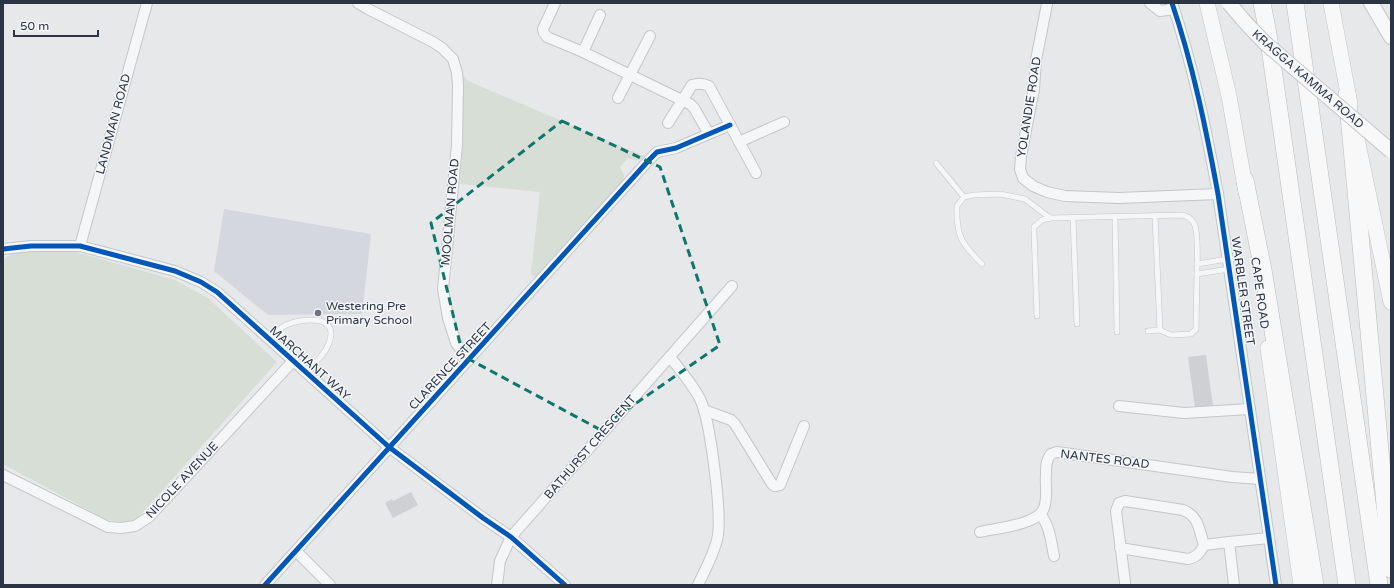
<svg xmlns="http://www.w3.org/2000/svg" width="1394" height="588" font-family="'Varela Round',sans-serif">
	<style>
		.built { fill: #d4d7dd }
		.green { fill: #d6ded6 }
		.building { fill: #ced0d3 }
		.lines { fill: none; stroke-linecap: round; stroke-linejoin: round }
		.lane-casing { stroke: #c4c6c8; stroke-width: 6 }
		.street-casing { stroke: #c4c6c8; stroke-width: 12 }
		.secondary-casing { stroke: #c4c6c8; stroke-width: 16 }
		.primary-casing { stroke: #c2c5c8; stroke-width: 16 }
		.highway-casing { stroke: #b8bbbf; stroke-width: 18 }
		.lane { stroke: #f5f6f7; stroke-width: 5 }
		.street { stroke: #f5f6f7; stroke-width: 10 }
		.secondary { stroke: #f8f8f8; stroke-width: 14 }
		.primary { stroke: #f8f8f8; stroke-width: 15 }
		.highway { stroke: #f8f8f8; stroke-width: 17 }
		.secondary-bridge-casing { stroke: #c4c6c8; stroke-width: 16; stroke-linecap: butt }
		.secondary-bridge { stroke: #f8f8f8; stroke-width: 14 }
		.cycleway-casing { stroke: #f4f6f9; stroke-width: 8 }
		.cycleway { stroke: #0057b8; stroke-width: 5 }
		.marked { fill: none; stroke: #0f766e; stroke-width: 3; stroke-dasharray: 8 5; stroke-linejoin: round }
		.poi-dot { fill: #6c737f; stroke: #f4f6f9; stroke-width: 1.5 }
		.labels { text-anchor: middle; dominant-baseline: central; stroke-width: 3; stroke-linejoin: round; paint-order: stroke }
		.street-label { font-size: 12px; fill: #2b3445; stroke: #f4f6f9 }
		.poi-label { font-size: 12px; fill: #2b3445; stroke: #f4f6f9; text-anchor: start }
	</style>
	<rect width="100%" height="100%" fill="#e6e8ea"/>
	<path class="built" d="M224,209l147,25 -9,80 -94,1 -54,-44z"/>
	<g class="green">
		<path d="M463,75l5,6 176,75 -4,4h-6l-6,-2 -8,9 4,8 -1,7 -87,96 -5,-4 9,-82 -80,-8 3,-45z"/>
		<path d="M72,251l103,29 33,18 69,64 -143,160 -10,1 -19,-4 -102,-55v-202l3,-5 11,-5z"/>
	</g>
	<g class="building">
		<path d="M1206,355l7,51 -18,2 -7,-51z"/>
		<path d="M411,492l7,13 -25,13 -8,-15 7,-4 1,2z"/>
	</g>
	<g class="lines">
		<defs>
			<g id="lane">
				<path d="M936,163l28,34"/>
				<path d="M1115,217l2,115"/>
				<path d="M1073,218l4,106"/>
				<path d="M982,264c-21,-21 -26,-28 -25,-58l7,-9 10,-2 26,-1 25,5 25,19"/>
				<path d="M1197,264l31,-5"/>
				<path d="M1037,316l-3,-85v-4l8,-7 8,-2 132,-3c5,1 9,3 12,8 5,10 3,38 3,51l32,-5"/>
				<path d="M1160,330l11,5 20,-1 5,-5 1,-55"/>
				<path d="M1148,331l12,-1 -5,-114"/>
				<path d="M269,339c5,-5 11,-11 17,-14 16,-7 54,-11 43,18 -4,12 -15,20 -24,29"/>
			</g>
			<g id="street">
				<path d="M358,3l10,6 65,33 9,6 11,11 4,14 1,12 -1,60 -14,144 5,29 8,25 13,17"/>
				<path d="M555,3l-12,26 1,4 3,4 36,15 107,52 4,4 15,26"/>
				<path d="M1150,3l10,8 14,-2"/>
				<path d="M1172,3c21,62 34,126 46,191l58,391"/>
				<path d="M1047,4l-11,56 -2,29 -13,67 -1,13 3,9 10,8 14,6 18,4 54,2 99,-4"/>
				<path d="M583,52l17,-37"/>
				<path d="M618,98l32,-62"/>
				<path d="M668,123l24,-38c6,-2 11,-2 17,1l47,87"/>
				<path d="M739,142l45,-20"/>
				<path d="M80,246l67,-243"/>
				<path d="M3,249l28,-3h49l95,25 26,11 16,10 172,155 94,71 28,19 54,48"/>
				<path d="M670,357c10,13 22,26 30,42 10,20 23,119 17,141 -4,16 -12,30 -19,45"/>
				<path d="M1119,406l65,7 66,-4"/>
				<path d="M704,410l27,10 4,4 37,60 3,2 5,-1 24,-59"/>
				<path d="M3,475l105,52 13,1 14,-2 14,-9 144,-156"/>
				<path d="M1040,514c10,12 11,27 14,42"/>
				<path d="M980,532c16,-4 58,-7 64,-24 4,-10 1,-23 2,-34 0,-7 0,-14 5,-20l6,-2 175,25 28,2"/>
				<path d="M1229,542l40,-4"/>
				<path d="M1204,545l25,-3 5,43"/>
				<path d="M1120,548l68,11c9,-2 12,-6 16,-14 -5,-15 -5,-29 -21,-35l-58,-9 -6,2 -3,8 9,71v3"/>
				<path d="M296,551l34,34"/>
				<path d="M265,585l384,-425 8,-8 19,-4 54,-23"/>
				<path d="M497,585l3,-24 11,-24 221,-251"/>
			</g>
			<path id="secondary" d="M1371,3l20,34"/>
			<g id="primary">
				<path d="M1207,3l22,93 17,96"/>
				<path d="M1331,3l19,101"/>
				<path d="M1357,139l34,163"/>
				<path d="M1268,348l33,237"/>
			</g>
			<g id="highway">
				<path d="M1262,3l6,31 79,551"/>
				<path d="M1295,3l84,582"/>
				<path d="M1347,94l44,475"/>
				<path d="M1245,180l18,90 52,315"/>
			</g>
		</defs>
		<use href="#lane" class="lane-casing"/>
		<use href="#street" class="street-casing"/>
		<use href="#secondary" class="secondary-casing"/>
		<use href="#primary" class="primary-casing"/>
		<use href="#highway" class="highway-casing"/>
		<use href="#lane" class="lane"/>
		<use href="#street" class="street"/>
		<use href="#secondary" class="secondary"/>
		<use href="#primary" class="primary"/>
		<use href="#highway" class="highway"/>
		<defs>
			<path id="secondary-bridge" d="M1229,3l16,19 20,21 126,108"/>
		</defs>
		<use href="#secondary-bridge" class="secondary-bridge-casing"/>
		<use href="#secondary-bridge" class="secondary-bridge"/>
		<defs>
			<g id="cycleway">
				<path d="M1172,3c21,62 34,126 46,191l58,391"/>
				<path d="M3,249l28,-3h49l95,25 26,11 16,10 172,155 94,71 28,19 54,48"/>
				<path d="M265,585l384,-425 8,-8 19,-4 54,-23"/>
			</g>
		</defs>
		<use href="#cycleway" class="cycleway-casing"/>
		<use href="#cycleway" class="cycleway"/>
	</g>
	<path class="marked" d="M562,121l98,46 60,178 -121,84 -136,-73 -32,-133z"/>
	<circle class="poi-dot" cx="318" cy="313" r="4"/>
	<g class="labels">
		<g class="street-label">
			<text transform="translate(1308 79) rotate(41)">KRAGGA KAMMA ROAD</text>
			<text transform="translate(1029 107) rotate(-81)">YOLANDIE ROAD</text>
			<text transform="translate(113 124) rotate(-75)">LANDMAN ROAD</text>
			<text transform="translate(450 212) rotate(-85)">MOOLMAN ROAD</text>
			<text transform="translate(1243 291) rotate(82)">WARBLER STREET</text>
			<text transform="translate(1260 293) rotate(82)">CAPE ROAD</text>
			<text transform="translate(310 363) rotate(42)">MARCHANT WAY</text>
			<text transform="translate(450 366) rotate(-47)">CLARENCE STREET</text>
			<text transform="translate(590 447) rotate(-49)">BATHURST CRESCENT</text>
			<text transform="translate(1105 459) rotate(7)">NANTES ROAD</text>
			<text transform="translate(182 480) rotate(-47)">NICOLE AVENUE</text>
		</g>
		<g class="poi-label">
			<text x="326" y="306">Westering Pre<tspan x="326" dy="14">Primary School</tspan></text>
		</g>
	</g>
	<rect width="1394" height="588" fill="none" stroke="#2b3445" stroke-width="8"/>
	<path d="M14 30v6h84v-6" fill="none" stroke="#2b3445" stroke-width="2"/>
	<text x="20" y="30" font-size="12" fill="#2b3445" stroke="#f4f6f9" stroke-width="3" paint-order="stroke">50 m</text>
</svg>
